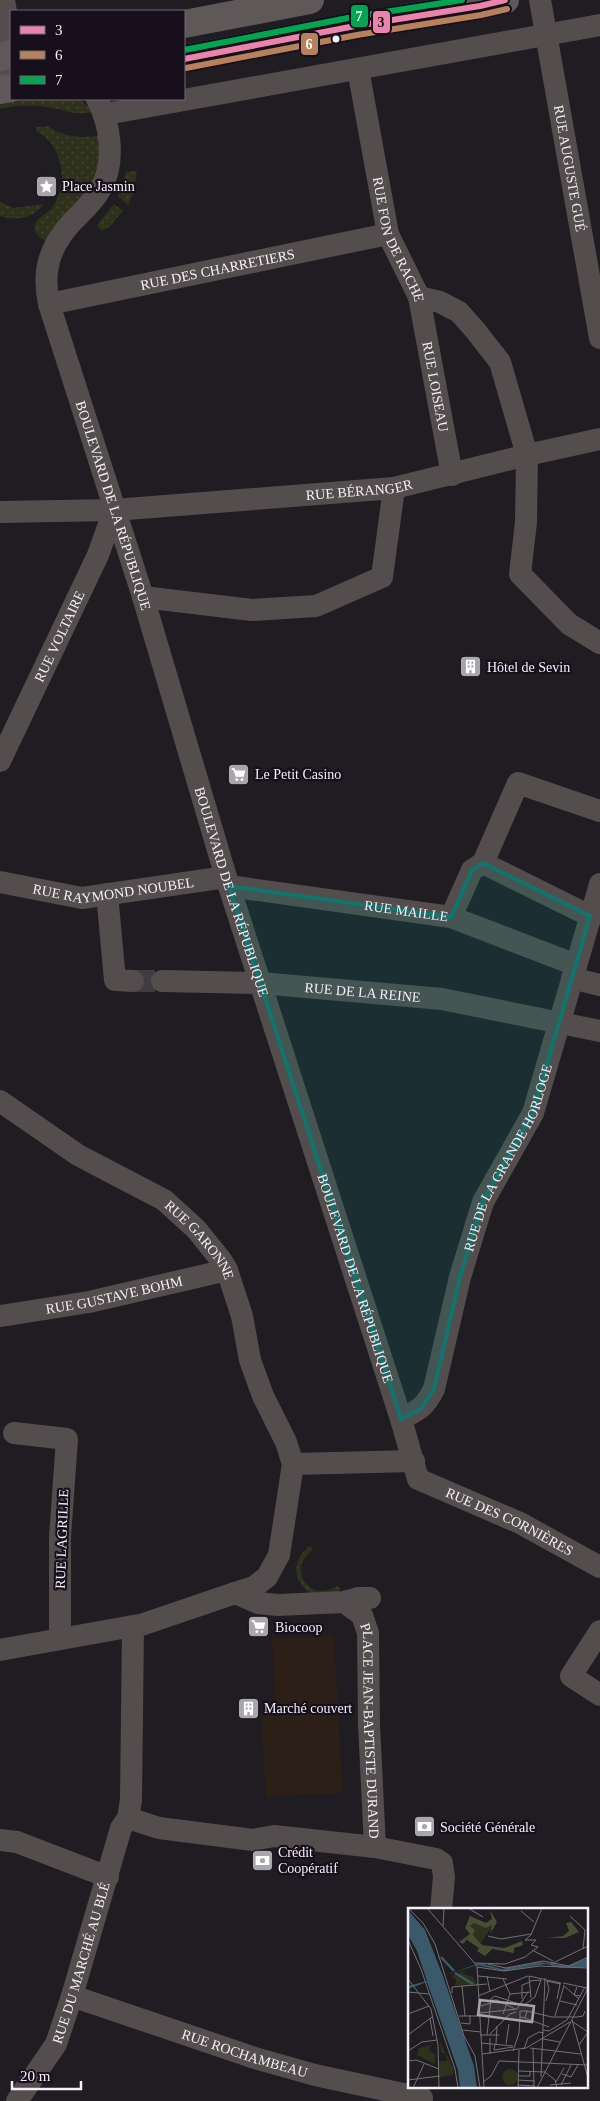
<svg xmlns="http://www.w3.org/2000/svg" width="600" height="2101" font-family="'Times New Roman',serif">
	<style>
		.commercial { fill: #2c1f17 }
		.green { fill: url(#green-dots) }
		.lines { fill: none; stroke-linecap: round; stroke-linejoin: round }
		.street-tunnel { stroke: #3f3c42; stroke-width: 22; stroke-dasharray: 22 11; stroke-linecap: butt }
		.street { stroke: #534d4d; stroke-width: 22 }
		.secondary { stroke: #5f5858; stroke-width: 28 }
		.bus-1-casing { stroke: #17101c; stroke-width: 10 }
		.bus-2-casing { stroke: #17101c; stroke-width: 10 }
		.bus-3-casing { stroke: #17101c; stroke-width: 10 }
		.bus-1 { stroke: #eb84ad; stroke-width: 6 }
		.bus-2 { stroke: #b6815c; stroke-width: 6 }
		.bus-3 { stroke: #00a651; stroke-width: 6 }
		.marked { fill: #0f766e; fill-opacity: 0.2; stroke: #0f766e; stroke-width: 4; stroke-linejoin: round }
		.bus-dot { fill: #f4eff8; stroke: #17101c; stroke-width: 2 }
		.labels { text-anchor: middle; dominant-baseline: central; stroke-width: 4.5; stroke-linejoin: round; paint-order: stroke }
		.street-label { font-size: 14px; fill: #f4eff8; stroke: #17101c }
		.poi-label { font-size: 14px; fill: #f4eff8; stroke: #17101c; text-anchor: start }
		.inset-river { fill: none; stroke: #3a596b; stroke-width: 2.5 }
		.inset-road { fill: none; stroke: #747078; stroke-width: 1 }
		.view { fill: #a9a5ad; fill-opacity: 0.15; stroke: #a9a5ad; stroke-width: 2.5 }
		.inset-edge { fill: none; stroke: #f4eff8; stroke-width: 2.5 }
		.line-badge { stroke: #17101c; stroke-width: 2 }
		.badge-label { font-size: 14px; text-anchor: middle; font-weight: bold; fill: #fff }
		.pale-badge-label { font-size: 14px; text-anchor: middle; font-weight: bold; fill: #111 }
	</style>
	<defs>
		<pattern id="green-dots" width="8" height="8" patternUnits="userSpaceOnUse" patternTransform="scale(1.25)"><rect width="8" height="8" fill="#2e311b"/><path d="M2 2h.1M6 6h.1" fill="none" stroke="#434532" stroke-width="1.8" stroke-linecap="round"/></pattern>
	</defs>
	<rect width="100%" height="100%" fill="#1f1c22"/>
	<path class="commercial" d="M334,1636l9,157 -77,4 -5,-83 14,-1 -3,-75z"/>
	<g class="green">
		<path d="M14,99h65l15,13c-20,4 -28,-2 -47,-5 -16,-2 -32,-2 -47,2v-7z"/>
		<path d="M47,126c18,11 33,13 54,9l1,15 -7,30 -49,61c-6,-3 -14,-9 -11,-17 3,-7 12,-10 17,-16 15,-22 13,-52 -7,-71 -3,-2 -6,-4 -9,-6l1,-4z"/>
		<path d="M137,171l-4,23 -5,11 -10,-9 8,-24z"/>
		<path d="M0,202l14,6 29,-4c-9,15 -27,17 -43,12z"/>
		<path d="M114,204l9,7 -13,15 -8,5 -5,-6z"/>
		<path d="M310,1546l3,4c-27,17 -4,54 24,36l4,3c-25,25 -66,-17 -31,-43z"/>
	</g>
	<g class="lines">
		<path class="street-tunnel" d="M133,981h29"/>
		<g class="street">
			<path d="M4,0l7,41"/>
			<path id="s1" d="M540,0l60,338"/>
			<path id="s2" d="M358,69l30,165 31,63 33,178"/>
			<path d="M0,74l8,-1 3,-11"/>
			<path id="s3" d="M97,99c13,24 19,63 4,89 -7,13 -19,24 -30,35 -22,25 -29,48 -22,81l94,293 83,280 175,542 17,60 102,44 80,44"/>
			<path d="M106,114l494,-89"/>
			<path d="M419,297l21,5 19,10 16,18 25,32 27,93 -1,67 -6,52 49,50 31,19"/>
			<path id="s4" d="M49,304l339,-70"/>
			<path id="s5" d="M0,512l114,-2 280,-22 133,-33 73,-16"/>
			<path d="M143,597l109,13 64,-4 66,-29 12,-89"/>
			<path id="s6" d="M0,761l98,-206 16,-45"/>
			<path d="M483,863l107,53"/>
			<path id="s7" d="M0,882l82,16 144,-21"/>
			<path id="s8" d="M229,886l222,31 125,48"/>
			<path d="M107,894l8,86 18,1"/>
			<path d="M451,917l21,-47 11,-7 35,-80 82,28"/>
			<path d="M572,978l28,7"/>
			<path id="s9" d="M162,981l98,2 182,16 158,32"/>
			<path id="s10" d="M0,1101l78,54 86,45 32,29 25,31 6,10 15,46 8,44 13,36 23,46 7,22 -14,91 -12,22 -13,10 -19,6"/>
			<path id="s11" d="M1,1316l88,-14 138,-32"/>
			<path id="s12" d="M401,1419c18,-9 24,-12 33,-30l26,-112 23,-75 50,-89 67,-229"/>
			<path d="M14,1433l53,6 -7,98v102"/>
			<path d="M293,1464l121,-3"/>
			<path id="s13" d="M344,1602l18,13 6,18 1,91 6,123 -101,-11 -21,4 -94,-12 -31,-10 3,-18 2,-174 8,-1 94,-32 23,10 20,2 66,-3 15,-4h11"/>
			<path d="M600,1631l-29,45 29,19"/>
			<path d="M0,1650l133,-24"/>
			<path d="M0,1840l17,2 91,35"/>
			<path d="M375,1847l61,12 6,4 2,14 -3,33"/>
			<path id="s14" d="M72,1996l183,62 60,17 107,23"/>
			<path id="s15" d="M17,2101l39,-57 16,-48 49,-168 7,-10"/>
		</g>
		<g class="secondary">
			<path d="M184,24l126,-24"/>
			<path d="M0,57l11,-3"/>
			<path d="M184,59l171,-33 125,-20 25,-6"/>
			<path d="M0,90l11,-2"/>
		</g>
		<defs>
			<path id="bus-1" d="M184,59l171,-33 125,-20 25,-6"/>
			<path id="bus-2" d="M186,68l171,-33 124,-20 26,-6"/>
			<path id="bus-3" d="M184,50l169,-33 109,-17"/>
		</defs>
		<use href="#bus-1" class="bus-1-casing"/>
		<use href="#bus-2" class="bus-2-casing"/>
		<use href="#bus-3" class="bus-3-casing"/>
		<use href="#bus-1" class="bus-1"/>
		<use href="#bus-2" class="bus-2"/>
		<use href="#bus-3" class="bus-3"/>
	</g>
	<path class="marked" d="M483,863l107,53 -57,197 -50,89 -23,75 -26,112 -13,20 -20,10 -172,-533 222,31 21,-47z"/>
	<defs>
		<symbol id="sight-square" viewBox="-11 -11 22 22"><rect x="-9" y="-9" width="18" height="18" rx="4" fill="#a9a5ad" stroke="#17101c"/><path d="M0-6L1.8-2.2L6-1.7L2.9 1.2L3.7 5.4L0 3.3L-3.7 5.4L-2.9 1.2L-6-1.7L-1.8-2.2Z" fill="#fff"/></symbol>
		<symbol id="building-square" viewBox="-11 -11 22 22"><rect x="-9" y="-9" width="18" height="18" rx="4" fill="#a9a5ad" stroke="#17101c"/><path d="M-4-6H4V6H1V3H-1V6H-4ZM-2.5-4.3h1.7v1.8h-1.7ZM.8-4.3h1.7v1.8H.8ZM-2.5-1h1.7V.8h-1.7ZM.8-1h1.7V.8H.8Z" fill="#fff"/></symbol>
		<symbol id="supermarket-square" viewBox="-11 -11 22 22"><rect x="-9" y="-9" width="18" height="18" rx="4" fill="#a9a5ad" stroke="#17101c"/><path d="M-6-5.5h2.5l.6 2H6L4.5 2H-2.5L-4.4-4H-6ZM-1.5 3.2a1.3 1.3 0 1 0 .1 0ZM3 3.2a1.3 1.3 0 1 0 .1 0Z" fill="#fff"/></symbol>
		<symbol id="bank-square" viewBox="-11 -11 22 22"><rect x="-9" y="-9" width="18" height="18" rx="4" fill="#a9a5ad" stroke="#17101c"/><path d="M-6-4H6V4H-6ZM0-2.3a2.3 2.3 0 1 0 0 4.6a2.3 2.3 0 1 0 0-4.6Z" fill="#fff"/></symbol>
	</defs>
	<g fill-rule="evenodd">
		<use href="#sight-square" x="34" y="174" width="25" height="25"/>
		<use href="#building-square" x="458" y="654" width="25" height="25"/>
		<use href="#supermarket-square" x="226" y="762" width="25" height="25"/>
		<use href="#supermarket-square" x="246" y="1614" width="25" height="25"/>
		<use href="#building-square" x="236" y="1696" width="25" height="25"/>
		<use href="#bank-square" x="412" y="1814" width="25" height="25"/>
		<use href="#bank-square" x="250" y="1848" width="25" height="25"/>
	</g>
	<circle class="bus-dot" cx="336" cy="39" r="4.5"/>
	<g class="labels">
		<g class="street-label">
			<text stroke="none"><textPath href="#s1" startOffset="171">RUE AUGUSTE GUÉ</textPath></text>
			<text stroke="none"><textPath href="#s2" startOffset="176">RUE FON DE RACHE</textPath></text>
			<text stroke="none"><textPath href="#s4" startOffset="172">RUE DES CHARRETIERS</textPath></text>
			<text stroke="none"><textPath href="#s2" startOffset="329">RUE LOISEAU</textPath></text>
			<text stroke="none"><textPath href="#s5" startOffset="360">RUE BÉRANGER</textPath></text>
			<text stroke="none"><textPath href="#s3" startOffset="438">BOULEVARD DE LA RÉPUBLIQUE</textPath></text>
			<text stroke="none"><textPath href="#s6" startOffset="138">RUE VOLTAIRE</textPath></text>
			<text stroke="none"><textPath href="#s7" startOffset="115">RUE RAYMOND NOUBEL</textPath></text>
			<text stroke="none"><textPath href="#s3" startOffset="842">BOULEVARD DE LA RÉPUBLIQUE</textPath></text>
			<text stroke="none"><textPath href="#s8" startOffset="179">RUE MAILLE</textPath></text>
			<text stroke="none"><textPath href="#s9" startOffset="201">RUE DE LA REINE</textPath></text>
			<text stroke="none"><textPath href="#s12" startOffset="290">RUE DE LA GRANDE HORLOGE</textPath></text>
			<text stroke="none"><textPath href="#s10" startOffset="246">RUE GARONNE</textPath></text>
			<text stroke="none"><textPath href="#s3" startOffset="1248">BOULEVARD DE LA RÉPUBLIQUE</textPath></text>
			<text stroke="none"><textPath href="#s11" startOffset="115">RUE GUSTAVE BOHM</textPath></text>
			<text stroke="none"><textPath href="#s3" startOffset="1559">RUE DES CORNIÈRES</textPath></text>
			<text transform="translate(62 1539) rotate(-88)">RUE LAGRILLE</text>
			<text stroke="none"><textPath href="#s13" startOffset="139">PLACE JEAN-BAPTISTE DURAND</textPath></text>
			<text stroke="none"><textPath href="#s15" startOffset="154">RUE DU MARCHÉ AU BLÉ</textPath></text>
			<text stroke="none"><textPath href="#s14" startOffset="182">RUE ROCHAMBEAU</textPath></text>
		</g>
		<g class="poi-label">
			<text x="62" y="186">Place Jasmin</text>
			<text x="487" y="667">Hôtel de Sevin</text>
			<text x="255" y="774">Le Petit Casino</text>
			<text x="275" y="1627">Biocoop</text>
			<text x="264" y="1708">Marché couvert</text>
			<text x="440" y="1827">Société Générale</text>
			<text x="278" y="1852">Crédit<tspan x="278" dy="16">Coopératif</tspan></text>
		</g>
	</g>
	<g transform="translate(408 1908)">
		<rect width="180" height="180" fill="#1f1c22"/>
		<path d="M66,15l14,4 5,-2 -12,18 -9,-8 -2,-9zM64,59l-10,6 11,4 4,8 -22,1 1,-6 -4,-4zM32,134l14,27 -1,6 -13,2 -2,-16h9l-2,-8h-4zM23,137l-2,5 6,4v10l-18,-9 2,-7zM94 169a8 8 0 1 1 16 0a8 8 0 1 1-16 0Z" fill="#2e311b"/>
		<path d="M82,2l7,12 -7,12 2,-9 -6,3 -12,-5 -4,3 5,4 -2,5 9,10 22,3 18,-7 1,4 -9,3v5l-22,-4 -7,7 -8,-5 2,-3 -12,-8 2,-3 -6,7 -4,-2 11,-8 -5,-6 5,-12 16,7 6,-4zM163,14l8,10 -14,6h-18l16,-2 6,-5 -3,-8z" fill="#494e33"/>
		<path d="M0,2l17,20 18,46 37,-13 22,6 38,-7 27,4 21,-8v9l-27,1 -15,-4 -42,7 -27,-6 -34,11 31,90 3,22h-17l-2,-18 -31,-88 -19,7v-3l19,-5 -10,-30 -9,-16z" fill="#3a596b"/>
		<path class="inset-river" d="M33,49l13,14M47,65l18,11"/>
		<path class="inset-road" d="M0,0l15,15 12,21 29,92 11,20 5,32M19,0l50,58 7,122M60,0l15,9M113,3l13,11M162,8l15,14 -2,19M35,18l1,-18M80,28l13,3 30,-5M0,32l13,29 34,100 3,19M124,42l21,11M67,55l30,1 20,-7 13,-10 -7,-2 5,-5h-11l6,-5 11,-27M80,56l18,4 37,-7 26,5 19,-9M143,56l37,-18M69,59l27,4 36,-5 48,2M70,68l29,3M79,68l3,16M121,68l32,7M121,68l2,22M0,71l23,30 7,36 1,43M95,71l7,15M122,73l11,-1 -4,11M138,73l15,3M155,75l24,5M155,77l16,14M54,78l3,30M169,79l-3,8 7,1M0,84l21,2M44,85v-6l35,-3M70,88l50,-20M87,88l24,8M114,91v-14l8,-3M149,91l3,-15M71,93l18,-1 18,9M138,93l3,-12 -2,-8M152,93l17,4M113,96l2,2 12,-9 2,-6M73,98l16,-5M112,103v6l5,1 2,-7h-7M119,103l25,6h25l6,-1 2,-5M72,105l37,-4 11,-17M0,106l21,-8M95,106l7,-20 21,-2M51,108h21M147,108l9,-30M22,110l3,18M117,110l24,9M164,112l16,58M165,114l15,10M53,115l9,1v-9M55,122l18,2M135,122l6,1 18,-11 18,-33M82,126l20,-20 6,-2M0,127l24,-18M72,127h19M79,127l4,-36 4,-3M135,131l17,3M73,135l32,3M87,136l-1,6 19,-3M88,136l1,-18M98,136l3,-20M171,137l9,-13M122,140l51,6M125,140l1,40M116,141l4,-11 11,-6 5,1M0,143l14,-9 15,-2M105,143l6,-18 1,-16M74,146l44,-6 44,-26M82,146v-16M0,153l8,-1 23,9M111,163l26,1 10,8 2,8M154,166l9,3 7,-12M110,168h12v-5M133,169l4,-99M0,172l32,-4M110,172l17,1M75,174l8,-6 8,-15 89,4M148,174l8,-14M110,177l17,1M142,177l21,-2M153,177l10,-20M5,180l11,-24M110,180l1,-38M129,180l51,-100"/>
		<path class="view" d="M72,92l54,6 -2,16 -54,-7z"/>
		<rect width="180" height="180" class="inset-edge"/>
	</g>
	<g class="line-badge">
		<rect x="350" y="4" width="19" height="24" rx="5" fill="#00a651"/>
		<rect x="372" y="10" width="19" height="24" rx="5" fill="#eb84ad"/>
		<rect x="300" y="32" width="19" height="24" rx="5" fill="#b6815c"/>
	</g>
	<g class="badge-label">
		<text x="359" y="21">7</text>
		<text x="309" y="49">6</text>
	</g>
	<g class="pale-badge-label">
		<text x="381" y="27">3</text>
	</g>
	<rect x="10" y="10" width="175" height="90" fill="#17101c" stroke="#6f6974"/>
	<rect x="20" y="26" width="25" height="8" fill="#eb84ad" stroke="#6f6974"/>
	<text x="55" y="35" font-size="15" fill="#f4eff8">3</text>
	<rect x="20" y="51" width="25" height="8" fill="#b6815c" stroke="#6f6974"/>
	<text x="55" y="60" font-size="15" fill="#f4eff8">6</text>
	<rect x="20" y="76" width="25" height="8" fill="#00a651" stroke="#6f6974"/>
	<text x="55" y="85" font-size="15" fill="#f4eff8">7</text>
	<path d="M12 2081v8h69v-8" fill="none" stroke="#f4eff8" stroke-width="2.5"/>
	<text x="20" y="2081" font-size="15" fill="#f4eff8" stroke="#17101c" stroke-width="4" paint-order="stroke">20 m</text>
</svg>
